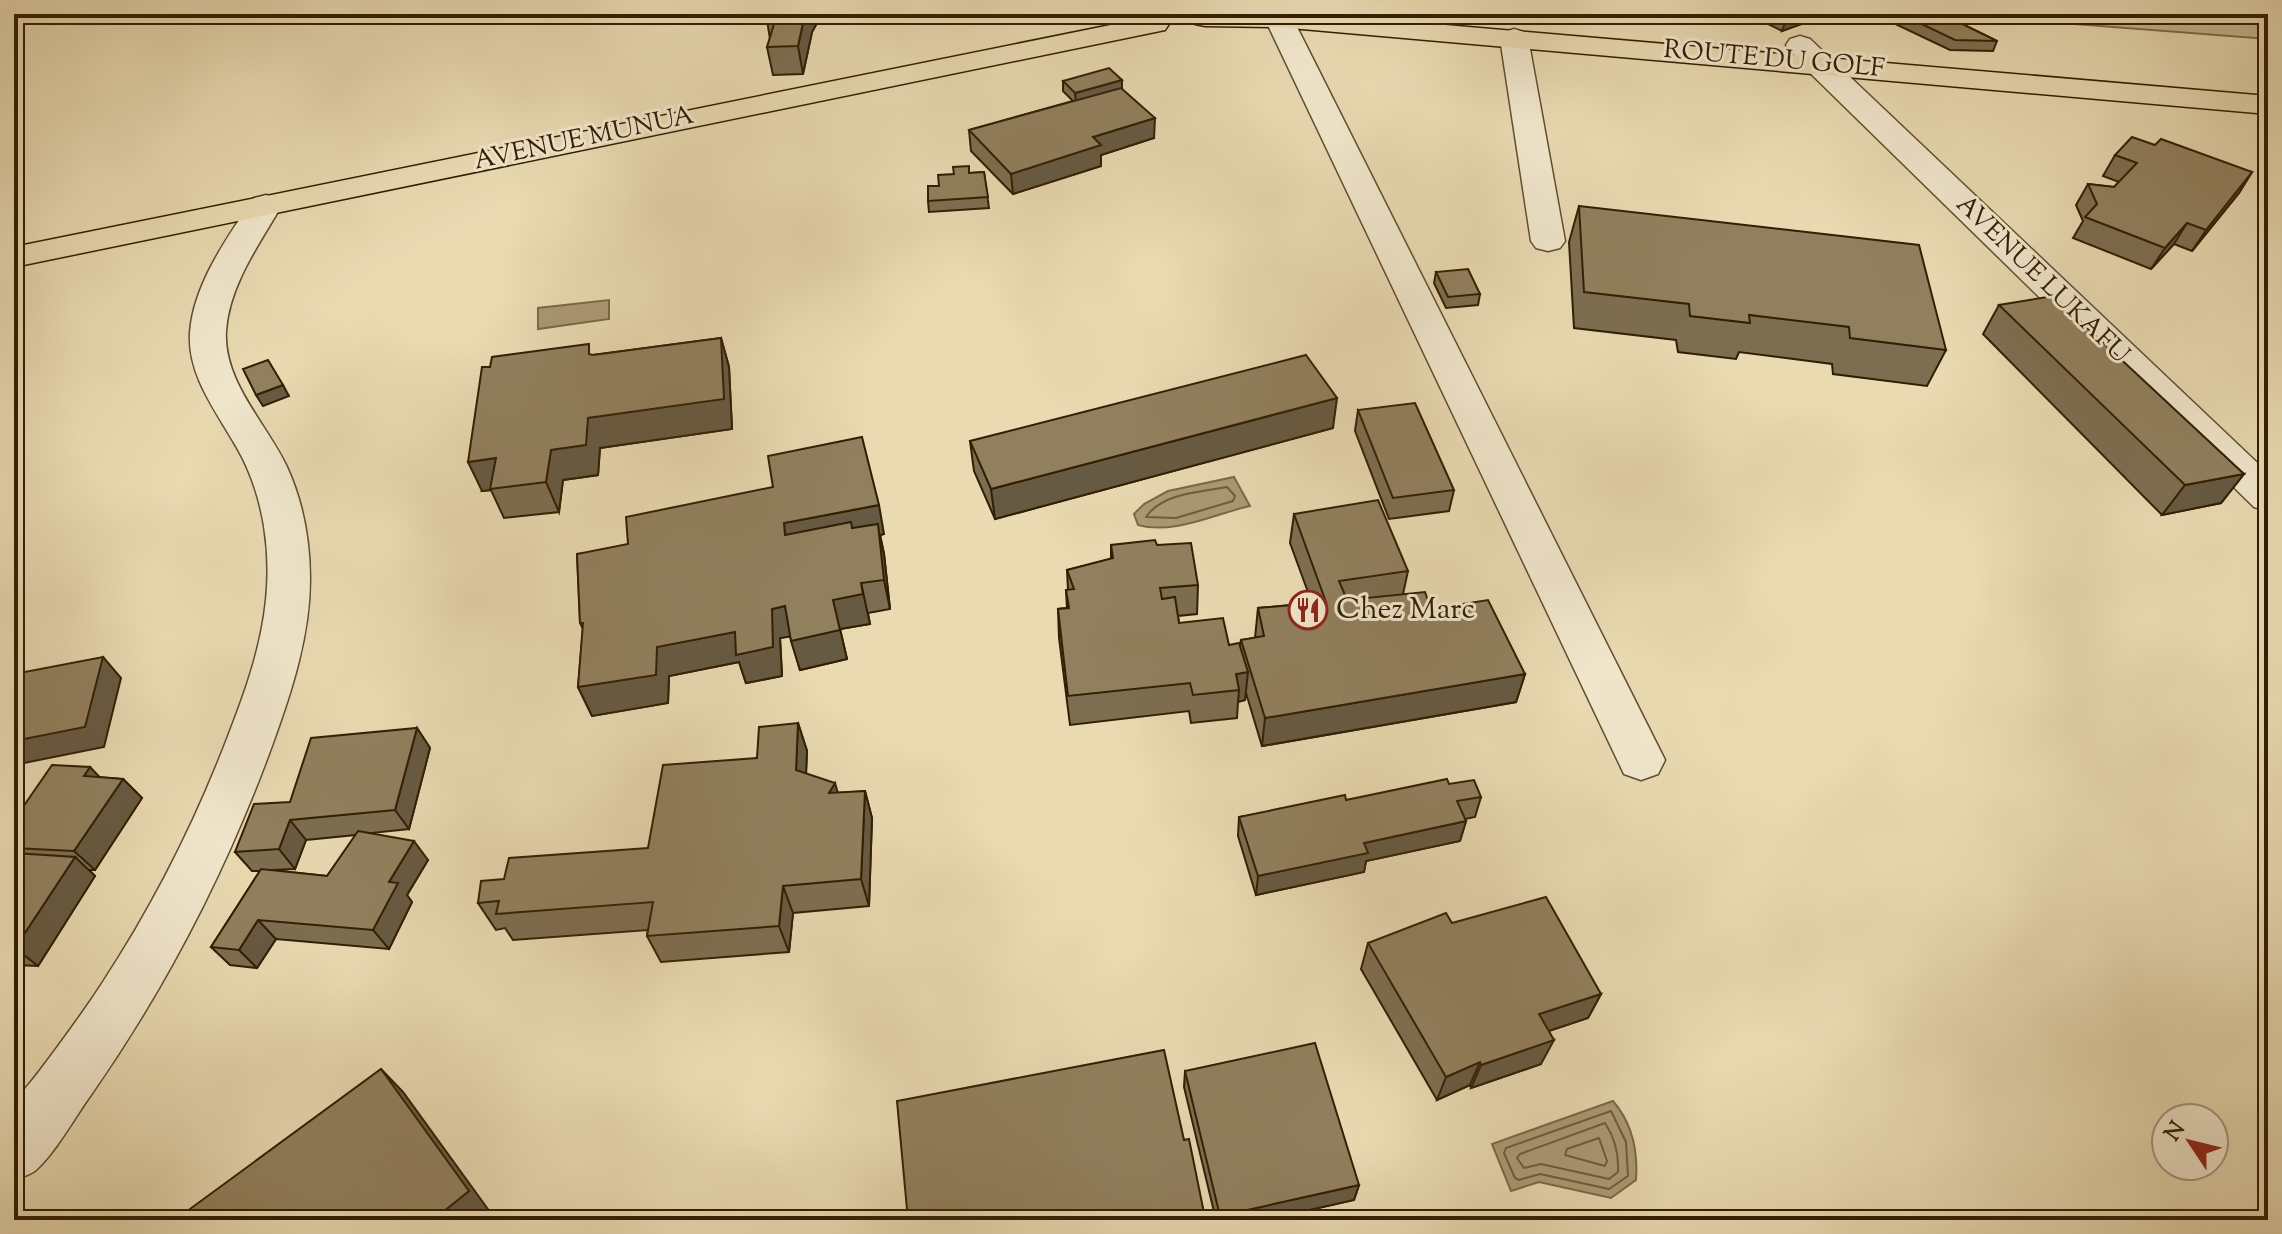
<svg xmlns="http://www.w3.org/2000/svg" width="2282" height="1234" font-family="'Sorts Mill Goudy',serif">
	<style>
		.green { fill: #caba94; stroke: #7e6c4c; stroke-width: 2 }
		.water { fill: #ab9a76; stroke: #7b6848; stroke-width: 2 }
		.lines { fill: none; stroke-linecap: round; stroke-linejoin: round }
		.shore { stroke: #6e5c3c; stroke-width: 2 }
		.minor-casing { stroke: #604d2f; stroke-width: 3 }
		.major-casing { stroke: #321e03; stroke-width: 3 }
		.minor { fill: #f1e7cd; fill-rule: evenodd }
		.major { fill: #e9dab2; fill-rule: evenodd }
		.wall { fill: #7d6e51; stroke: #321e03; stroke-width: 2; fill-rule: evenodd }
		.shaded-wall { fill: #665a42; stroke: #321e03; stroke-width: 2 }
		.building { fill: #91805e; stroke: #321e03; stroke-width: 2 }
		.labels { text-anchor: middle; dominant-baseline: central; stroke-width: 6; stroke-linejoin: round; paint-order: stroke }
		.far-street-label { font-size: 26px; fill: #321e03; stroke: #f1e7cd }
		.poi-label { font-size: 30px; fill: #321e03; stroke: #f1e7cd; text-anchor: start }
	</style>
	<rect width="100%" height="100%" fill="#e9dab2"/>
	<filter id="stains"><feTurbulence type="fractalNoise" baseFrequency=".0025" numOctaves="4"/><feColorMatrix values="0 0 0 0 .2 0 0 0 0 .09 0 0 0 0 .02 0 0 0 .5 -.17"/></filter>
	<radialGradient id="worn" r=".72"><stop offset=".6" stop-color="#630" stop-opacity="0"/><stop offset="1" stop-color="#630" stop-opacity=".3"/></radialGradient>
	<path class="green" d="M1945,14h323v25z"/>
	<g class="water">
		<path d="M609,300v19l-71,10v-21z"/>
		<path d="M1234,477l16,29c-35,8 -77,29 -112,19l-4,-11 10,-10 24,-13z"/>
		<path d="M1613,1101c19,22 25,51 23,79l-25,18 -72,-16 -28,9 -19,-47z"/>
	</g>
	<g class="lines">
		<g class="shore">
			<path d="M1227,487l8,9 -2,5 -57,17 -30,-1c16,-24 55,-25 81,-30z"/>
			<path d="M1611,1111l15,31 2,34 -19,13 -69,-15 -21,6 -4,-2 -11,-25 2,-5z"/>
			<path d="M1605,1123c10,15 14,31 13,49l-9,7 -68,-15 -17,4 -7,-10 3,-4z"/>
			<path d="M1599,1138l8,23 -2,5 -40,-11 2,-6z"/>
		</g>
		<defs>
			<g id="minor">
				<path d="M1268,14h22l3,5 372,741 -7,14 -17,6 -17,-6 -359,-755z"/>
				<path d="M1514,29l10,3 4,6 37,203 -5,7 -12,3 -12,-3 -5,-7 -31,-203 4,-6z"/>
				<path d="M1800,36l10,3 458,434v38l-14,-4 -448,-438 -20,-24 4,-6z"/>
				<path d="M266,195l12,3 4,7c-22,38 -53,80 -56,126 -3,51 41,93 61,136 16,35 23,74 23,112 0,56 -18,112 -37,164 -45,124 -105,241 -180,349 -17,23 -36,59 -57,78 -6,5 -15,7 -22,10 0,-17 -5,-65 2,-78 6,-11 17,-22 25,-33 21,-28 41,-55 60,-84 50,-76 91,-156 124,-241 18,-46 36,-94 41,-144 5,-48 -2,-98 -23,-141 -20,-40 -56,-79 -53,-126 3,-48 38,-97 64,-135z"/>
			</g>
			<g id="major">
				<path d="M1194,14h124l950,82v18l-989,-87 -74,-1 -10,-2 -4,-6z"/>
				<path d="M1155,16l10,2 4,6 -4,6 -1151,237v-20z"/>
			</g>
		</defs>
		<use href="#minor" class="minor-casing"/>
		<use href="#major" class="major-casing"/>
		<use href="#minor" class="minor"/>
		<use href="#major" class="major"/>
	</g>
	<g class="wall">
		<path d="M702,14h120l-10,18 -9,42 -30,1 -6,-28 3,-8 -3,-19z"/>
		<path d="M1767,14h52l-1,4 -36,13 -18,-9z"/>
		<path d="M1892,14h50l55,27 -4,10 -43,-1 -61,-29z"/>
		<path d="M1063,81l59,8 32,49 -53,17v11l-88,28 -42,-43 -2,-21 104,-29 -10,-10z"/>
		<path d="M2155,145l97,27 -13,21 -47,58 -18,-7 -23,25 -78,-31 10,-17 -7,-16 12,-21 26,3 5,-5 -16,-6 12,-21z"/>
		<path d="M984,172l5,36 -60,4 -1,-11 11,-15 30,-13z"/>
		<path d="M1579,206l367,144 -19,36 -94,-12 -1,-10 -93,-12 -3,7 -58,-7 -2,-12 -102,-12 -5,-86z"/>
		<path d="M1436,272l44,22 -2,11 -32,3 -12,-25z"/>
		<path d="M1999,305l245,169 -23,29 -59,12 -179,-181z"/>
		<path d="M721,338l8,29 3,62 -132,19 -2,27 -35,5 -4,32 -55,6 -13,-28 -9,1 111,-136z"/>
		<path d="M1358,410l96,80 -5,21 -60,8 -34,-88z"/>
		<path d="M1333,428l-338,91 -21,-48 -4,-30z"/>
		<path d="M1294,514l114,57 -5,23 28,15 94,65 -9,28 -254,44 -16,-53 -1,7 -7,2 -1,16 -46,5 -2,-12 -119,14 -11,-87 -1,-29 9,-1 -1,-18h2l-1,-20 44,-11v-14h46l41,40 -1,29 -19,2 1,7 50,22 11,1 1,-6 14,-2 3,-30 54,-5 -22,-60z"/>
		<path d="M884,534l-4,1 4,19 6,55 -22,4 2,11 -30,5 7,30 -47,11 -10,-34 -10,2 2,38 -36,7 -7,-21 -70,14 -1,27 -76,13 -14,-29 5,-58 -3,-6 -3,-69z"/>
		<path d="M798,723l9,28 -1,23 32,19 27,-2 7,27 -3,88 -76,7 -4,39 -128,10 -14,-26 1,-6 -135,10 -8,-12 -9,2 -18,-27 170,-55z"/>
		<path d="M417,728l13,20 -21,81 -38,4 57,27 -21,35 5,7 -23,47 -113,-10 -19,29 -27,-3 -19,-18 49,-76h-8l-17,-19 55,-50zM356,835l-29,41 -56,-6 24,-1 11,-29z"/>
		<path d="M99,777l24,2 19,19 -47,72h-6l6,6 -57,90 -24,-1v-145z"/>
		<path d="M1449,784l32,13 -6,20 -10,2 1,2 -6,20 -94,20 -2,11 -108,23 -18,-59 1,-19z"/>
		<path d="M1452,923l149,71 -13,24 -39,13 -8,33 -70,24 -1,-3 -33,15 -76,-131 7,-26z"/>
		<path d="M1185,1071l174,114 -5,15 -89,20h-49l-32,-133z"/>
		<path d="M1184,1140l20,73 -1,7h-295z"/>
	</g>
	<g class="shaded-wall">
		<path d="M805,14h17l-10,18 -9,42 -5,-28z"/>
		<path d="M1804,14h15l-1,4 -36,13 4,-10z"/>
		<path d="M1122,80v11l-46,13 -1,-11z"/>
		<path d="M1155,118l-1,20 -53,17v11l-88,28 -2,-20 82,-37z"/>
		<path d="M2252,172l-13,21 -47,58 14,-21z"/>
		<path d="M2187,223l-13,21 -23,25 14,-21z"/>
		<path d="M721,338l8,29 3,62 -132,19 -2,27 -35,5 -4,32 -13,-30 5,-32 37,-32z"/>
		<path d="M283,385l6,11 -26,10 -7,-11z"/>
		<path d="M1337,398l-4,30 -338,91 -4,-30z"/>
		<path d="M496,458l-5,32 -9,1 -14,-29z"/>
		<path d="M2244,474l-23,29 -59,12 23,-30z"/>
		<path d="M879,505l5,29 -4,1 4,19 6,55 -6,-29 -99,-45 -1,-12z"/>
		<path d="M861,583l9,41 -30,5 7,30 -47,11 -9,-29 42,-41z"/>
		<path d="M785,606l9,30 -14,2 2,38 -36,7 -7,-21 -70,14 -1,27 -76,13 -14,-29 79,-40 115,-38z"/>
		<path d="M103,657l18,21 -17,69 -90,18v-24z"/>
		<path d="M1248,672l-3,28 -7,2 1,-12 -3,-16z"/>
		<path d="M1525,674l-9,28 -254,44 3,-28z"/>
		<path d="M798,723l9,28 -2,47 -9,-28z"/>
		<path d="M417,728l13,20 -21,81 -14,-19z"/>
		<path d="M90,767l19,20 -25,-11z"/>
		<path d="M123,779l19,19 -47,72 -21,-19z"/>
		<path d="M835,783l8,28 -14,-18z"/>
		<path d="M865,791l7,27 -3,88 -8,-27z"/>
		<path d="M290,820l16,20 -11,29 -16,-20z"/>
		<path d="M1466,821l-6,20 -94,20 -2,11 -108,23 2,-19 106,-33z"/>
		<path d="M414,841l14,19 -21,35 5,7 -23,47 -16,-19 16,-48z"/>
		<path d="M75,857l20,19 -57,90 -23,-18z"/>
		<path d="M783,886l10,27 -4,39 -10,-26z"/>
		<path d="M258,920l18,19 -19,29 -18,-18z"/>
		<path d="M1601,994l-13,24 -61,20 12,-24z"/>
		<path d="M1554,1040l-13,24 -70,24 10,-23z"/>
		<path d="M1480,1062l-10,23 -33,15 9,-23z"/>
		<path d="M381,1069l22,23 87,120 -10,8h-47z"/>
		<path d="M1359,1185l-5,15 -89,20h-46l1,-4z"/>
	</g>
	<g class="building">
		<path d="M768,14h37l-7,32 -31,1 8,-26h-9z"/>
		<path d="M1773,14h31l-18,7z"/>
		<path d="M1901,14h41l55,27 -42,-1z"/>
		<path d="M1109,68l13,12 -47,13 -12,-12z"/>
		<path d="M1121,88l34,30 -62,19 8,8 -90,29 -42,-44z"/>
		<path d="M2132,137l23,8 6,-6 91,33 -46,58 -19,-7 -22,25 -80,-31 12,-13 -9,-20 26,3 23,-24 -22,-8z"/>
		<path d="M969,166v7l15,-1 4,25 -60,4v-15h11l-1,-11 16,-1 -1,-7z"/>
		<path d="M1579,206l340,39 27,105 -96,-12 -1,-11 -100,-12 1,8 -60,-7 -1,-12 -105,-12z"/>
		<path d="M1468,269l12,25 -32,3 -12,-25z"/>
		<path d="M2053,296l191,178 -59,11 -186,-180z"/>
		<path d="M721,338l3,61 -136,19 -2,27 -35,5 -5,32 -56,7 6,-31 -28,4 14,-95h8l2,-10 97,-13v10l4,1z"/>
		<path d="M1306,355l31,43 -346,91 -21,-48z"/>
		<path d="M268,360l15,25 -27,10 -13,-26z"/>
		<path d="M1415,403l39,87 -61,8 -35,-88z"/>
		<path d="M862,437l17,68 -95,18 1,12 66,-13 1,6 26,-4 6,56 -23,3 2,11 -30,6 7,30 -49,11 -6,-35 -13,3 1,38 -37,8 -1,-23 -78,15 -1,28 -78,12 5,-64h-3l-3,-69 51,-10 -2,-27 147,-30 -5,-31z"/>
		<path d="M1378,500l30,71 -69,10 8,19 78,-8 6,17 57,-9 37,74 -260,44 -24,-78 23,-4 -6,-28 68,-6 -32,-88z"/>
		<path d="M1155,540l2,5 34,-2 7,42 -38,3 2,11 13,-2 4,26 44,-5 6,27 10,-2 9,29 -12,2 3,16 -46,5 -3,-12 -122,13 -10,-87 11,-1 -3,-18 8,-1 -7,-19 46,-12 -2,-13z"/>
		<path d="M103,657l-18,70 -71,14v-67z"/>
		<path d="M798,723l-2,47 39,13 -6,10 36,-2 -4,88 -78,7 -4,40 -132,10 6,-34 -157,12 3,-13 -21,2 3,-22 23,-2 5,-21 139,-10 15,-83 94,-7 2,-31z"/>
		<path d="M417,728l-22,82 -105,10 -11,29 -44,3 19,-48 36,-2 21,-64z"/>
		<path d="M52,765l38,2 -6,9 39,3 -49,72 -60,-3v-28z"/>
		<path d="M1447,779l2,5 25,-4 7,17 -24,4 9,20 -102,22 4,10 -110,23 -19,-59 106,-22 1,5z"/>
		<path d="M358,831l56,10 -25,41 9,1 -25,47 -115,-10 -19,30 -28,-3 50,-78 66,7z"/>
		<path d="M14,853l61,4 -60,91h-1z"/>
		<path d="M1546,897l55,97 -62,20 15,26 -73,25 -1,-3 -34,15 -78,-134 78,-30 6,10z"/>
		<path d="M1315,1043l44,142 -139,31 -35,-145z"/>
		<path d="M1164,1050l20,90 5,-1 15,74 -35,7h-261l-11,-119z"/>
		<path d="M381,1069l88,122 -36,29h-258z"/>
	</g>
	<defs>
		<symbol id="restaurant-ring" viewBox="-11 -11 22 22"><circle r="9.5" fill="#f1e7cd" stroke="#8f2418" stroke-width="1.5"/><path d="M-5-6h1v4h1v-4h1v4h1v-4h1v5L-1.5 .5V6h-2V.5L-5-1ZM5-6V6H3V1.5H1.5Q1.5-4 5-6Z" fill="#8f2418"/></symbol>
	</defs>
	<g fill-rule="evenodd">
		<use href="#restaurant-ring" x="1286" y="588" width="44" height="44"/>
	</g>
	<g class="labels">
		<g class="far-street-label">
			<text transform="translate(1774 60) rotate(5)">ROUTE DU GOLF</text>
			<text transform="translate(584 139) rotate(-12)">AVENUE MUNUA</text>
			<text transform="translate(2042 280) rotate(44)">AVENUE LUKAFU</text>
		</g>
		<g class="poi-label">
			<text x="1336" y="610">Chez Marc</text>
		</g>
	</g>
	<rect width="2282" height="1234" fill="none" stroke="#e9dab2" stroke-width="48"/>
	<rect x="16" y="16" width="2250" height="1202" fill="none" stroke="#321e03" stroke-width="4"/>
	<rect x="24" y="24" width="2234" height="1186" fill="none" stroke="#321e03" stroke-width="2"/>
	<g transform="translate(2190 1142) rotate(305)"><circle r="38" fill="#f1e7cd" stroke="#a5977c" stroke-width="2"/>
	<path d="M0-6L14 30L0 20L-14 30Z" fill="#8f2418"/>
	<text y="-12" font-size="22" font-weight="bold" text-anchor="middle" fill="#321e03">N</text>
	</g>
	<rect width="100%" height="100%" filter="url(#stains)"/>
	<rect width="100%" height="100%" fill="url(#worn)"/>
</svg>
